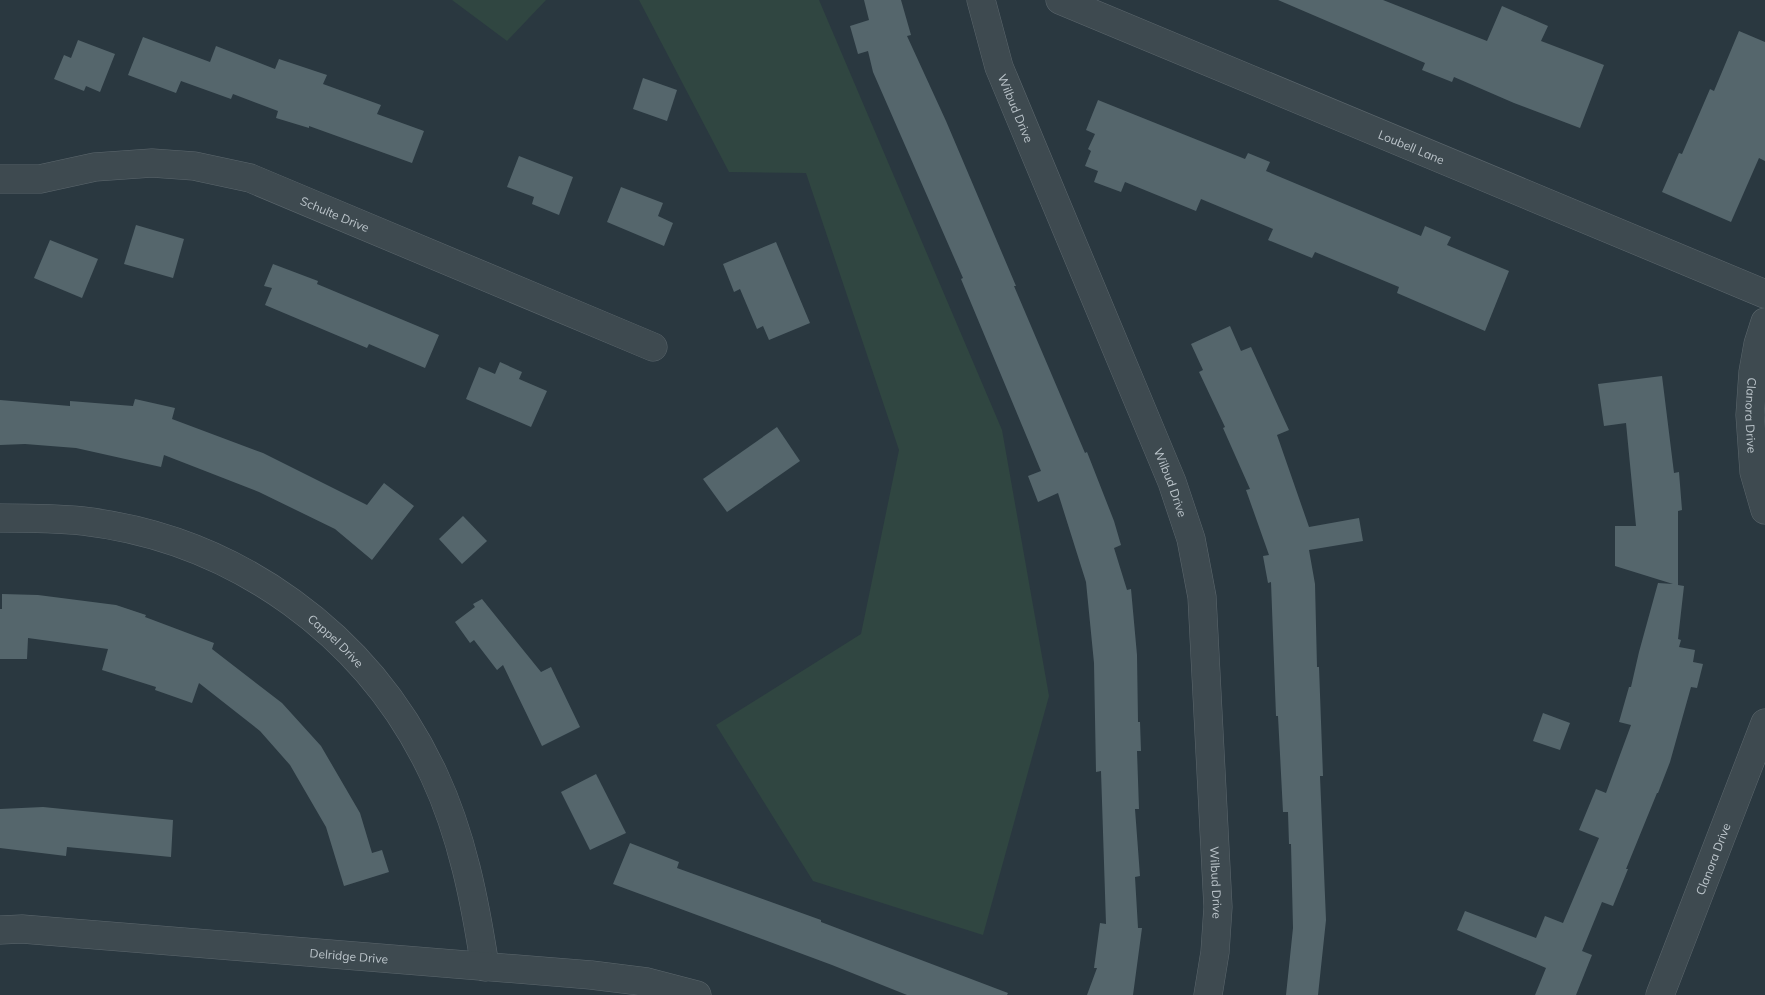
<svg xmlns="http://www.w3.org/2000/svg" width="1765" height="995" font-family="Mulish,sans-serif">
	<style>
		.green { fill: #304641 }
		.building { fill: #55666c }
		.lines { fill: none; stroke-linecap: round; stroke-linejoin: round }
		.minor-casing { stroke: #5c676d; stroke-width: 29 }
		.minor { stroke: #3e4a50; stroke-width: 28 }
		.labels { text-anchor: middle; dominant-baseline: central; stroke-width: 5; stroke-linejoin: round; paint-order: stroke }
		.street-label { font-size: 12px; fill: #bbc4ca; stroke: #222f35 }
	</style>
	<rect width="100%" height="100%" fill="#2a3840"/>
	<g class="green">
		<path d="M452,0h94l-39,41z"/>
		<path d="M639,0h180l183,430 47,266 -66,239 -170,-54 -97,-156 145,-91 38,-184 -93,-277 -77,-1z"/>
	</g>
	<g class="building">
		<path d="M864,0h37l10,35 -4,1 39,85 70,165h-2l71,167 2,-1 27,69 7,24 -7,3 13,42 4,-1 6,66 1,67h2l1,29h-4l2,58h-4l5,67 -5,1 3,51h4l-9,67h-46l10,-27h-3l6,-45 6,1 -5,-153 -5,1 -2,-109 -8,-81 -28,-89 -20,9 -10,-26 13,-5 -80,-192 2,-1 -90,-206 -5,-21 -10,3 -8,-28 19,-6z"/>
		<path d="M1278,0h105l104,41 15,-35 46,20 -7,15 63,24 -24,63 -66,-25 -60,-26 -2,5 -30,-12 3,-7z"/>
		<path d="M1739,31l26,11v119l-6,-3 -28,64 -69,-30 17,-39 3,1 28,-65 4,2z"/>
		<path d="M143,37l67,25 6,-16 59,23 4,-10 48,16 -4,9 58,21 -4,9 47,17 -12,32 -103,-37v2l-33,-10 2,-7 -45,-17 -2,5 -50,-18 -5,12 -48,-18z"/>
		<path d="M78,40l37,14 -15,38 -14,-6 -2,5 -30,-12 10,-24 7,3z"/>
		<path d="M643,78l34,12 -10,31 -34,-12z"/>
		<path d="M1098,100l147,59 3,-6 22,9 -4,9 155,65 4,-10 26,11 -4,8 62,26 -24,60 -88,-38 2,-6 -84,-35 -3,6 -44,-18 5,-11 -72,-30 -5,12 -71,-29 -4,10 -27,-10 4,-11 -13,-5 6,-15 -3,-2 7,-15 -9,-4z"/>
		<path d="M519,156l54,21 -14,38 -27,-11 2,-7 -27,-10z"/>
		<path d="M621,187l42,16 -5,13 15,7 -9,23 -57,-24z"/>
		<path d="M136,225l48,14 -11,39 -49,-14z"/>
		<path d="M50,240l48,19 -16,39 -48,-20z"/>
		<path d="M776,242l34,81 -41,17 -6,-14 -6,3 -17,-40 -6,3 -11,-28z"/>
		<path d="M273,264l45,17 -1,3 122,51 -14,33 -56,-24 -2,4 -102,-43 7,-17 -8,-2z"/>
		<path d="M1230,326l11,25 10,-4 38,83 -12,5 32,92 50,-9 4,23 -54,9 6,34 2,83h2l3,82 1,27h-3l6,144 -8,75h-32l7,-67 -2,-84h-2l-1,-32h-5l-5,-96h-2l-5,-134 -3,1 -5,-27 6,-1 -23,-65 4,-1 -27,-61 2,-1 -26,-55 4,-2 -12,-26z"/>
		<path d="M500,362l22,10 -3,7 28,12 -16,36 -65,-28 13,-32 16,7z"/>
		<path d="M1662,376l12,97 5,-1 3,38 -4,1v74l6,1 -6,53 3,1 -2,7 16,3 -2,12 10,2 -6,24 -6,-1 -21,75 -12,31h-1l-31,76h2l-15,37 -11,-4 -20,49 10,4 -16,40h-41l11,-27 -89,-38 8,-19 71,27 9,-22 18,7 36,-85 -20,-8 17,-41 10,4 25,-68 -12,-3 10,-35h2l8,-35 19,-69 15,1 -58,-18v-40h21l-10,-103 -22,3 -6,-42z"/>
		<path d="M135,399l40,9 -3,11 91,34 104,52 17,-22 30,23 -42,54 -37,-31 -76,-37 -95,-37 -3,12 -85,-19 -51,-4 -25,1v-45l70,6v-5l63,5z"/>
		<path d="M777,427l23,34 -73,51 -24,-33z"/>
		<path d="M463,516l24,25 -25,23 -23,-25z"/>
		<path d="M2,594l36,1 78,10 30,10 -1,2 69,26 -2,6 70,54 39,43 39,67 12,40 10,-3 7,22 -45,14 -18,-59 -36,-62 -30,-34 -61,-48 -7,20 -37,-13 1,-3 -54,-17 6,-21 -80,-11 -1,21h-27v-50h2z"/>
		<path d="M482,599l59,73 10,-5 29,60 -38,19 -39,-81 -6,5 -23,-30 -4,3 -15,-21 20,-15 -2,-3z"/>
		<path d="M1543,713l27,10 -10,27 -27,-9z"/>
		<path d="M596,774l30,59 -36,17 -29,-58z"/>
		<path d="M43,807l130,13 -2,37 -104,-10 -1,9 -66,-8v-39z"/>
		<path d="M630,843l49,19 -2,6 144,52v2l187,71 -1,2h-100l-75,-30 -219,-81z"/>
	</g>
	<g class="lines">
		<defs>
			<g id="minor">
				<path id="s1" d="M981,0l18,67 173,415 19,57 11,58 16,310 -3,45 -7,43"/>
				<path id="s2" d="M1060,0l705,294"/>
				<path id="s3" d="M0,179h40l55,-12 57,-4 42,3 56,12 403,169"/>
				<path id="s4" d="M1765,322l-7,22 -5,28 -3,43 4,57 11,38"/>
				<path id="s5" d="M0,518c28,0 55,0 83,3 153,18 286,114 351,254 28,60 41,126 51,192"/>
				<path id="s6" d="M0,930l22,-1 569,46 56,7 50,13"/>
				<path id="s7" d="M1660,995l105,-272"/>
			</g>
		</defs>
		<use href="#minor" class="minor-casing"/>
		<use href="#minor" class="minor"/>
	</g>
	<g class="labels">
		<g class="street-label">
			<text stroke="none"><textPath href="#s1" startOffset="114">Wilbud Drive</textPath></text>
			<text stroke="none"><textPath href="#s2" startOffset="381">Loubell Lane</textPath></text>
			<text stroke="none"><textPath href="#s3" startOffset="345">Schulte Drive</textPath></text>
			<text stroke="none"><textPath href="#s4" startOffset="95">Clanora Drive</textPath></text>
			<text stroke="none"><textPath href="#s1" startOffset="519">Wilbud Drive</textPath></text>
			<text stroke="none"><textPath href="#s5" startOffset="368">Cappel Drive</textPath></text>
			<text stroke="none"><textPath href="#s7" startOffset="146">Clanora Drive</textPath></text>
			<text stroke="none"><textPath href="#s1" startOffset="924">Wilbud Drive</textPath></text>
			<text stroke="none"><textPath href="#s6" startOffset="350">Delridge Drive</textPath></text>
		</g>
	</g>
</svg>
